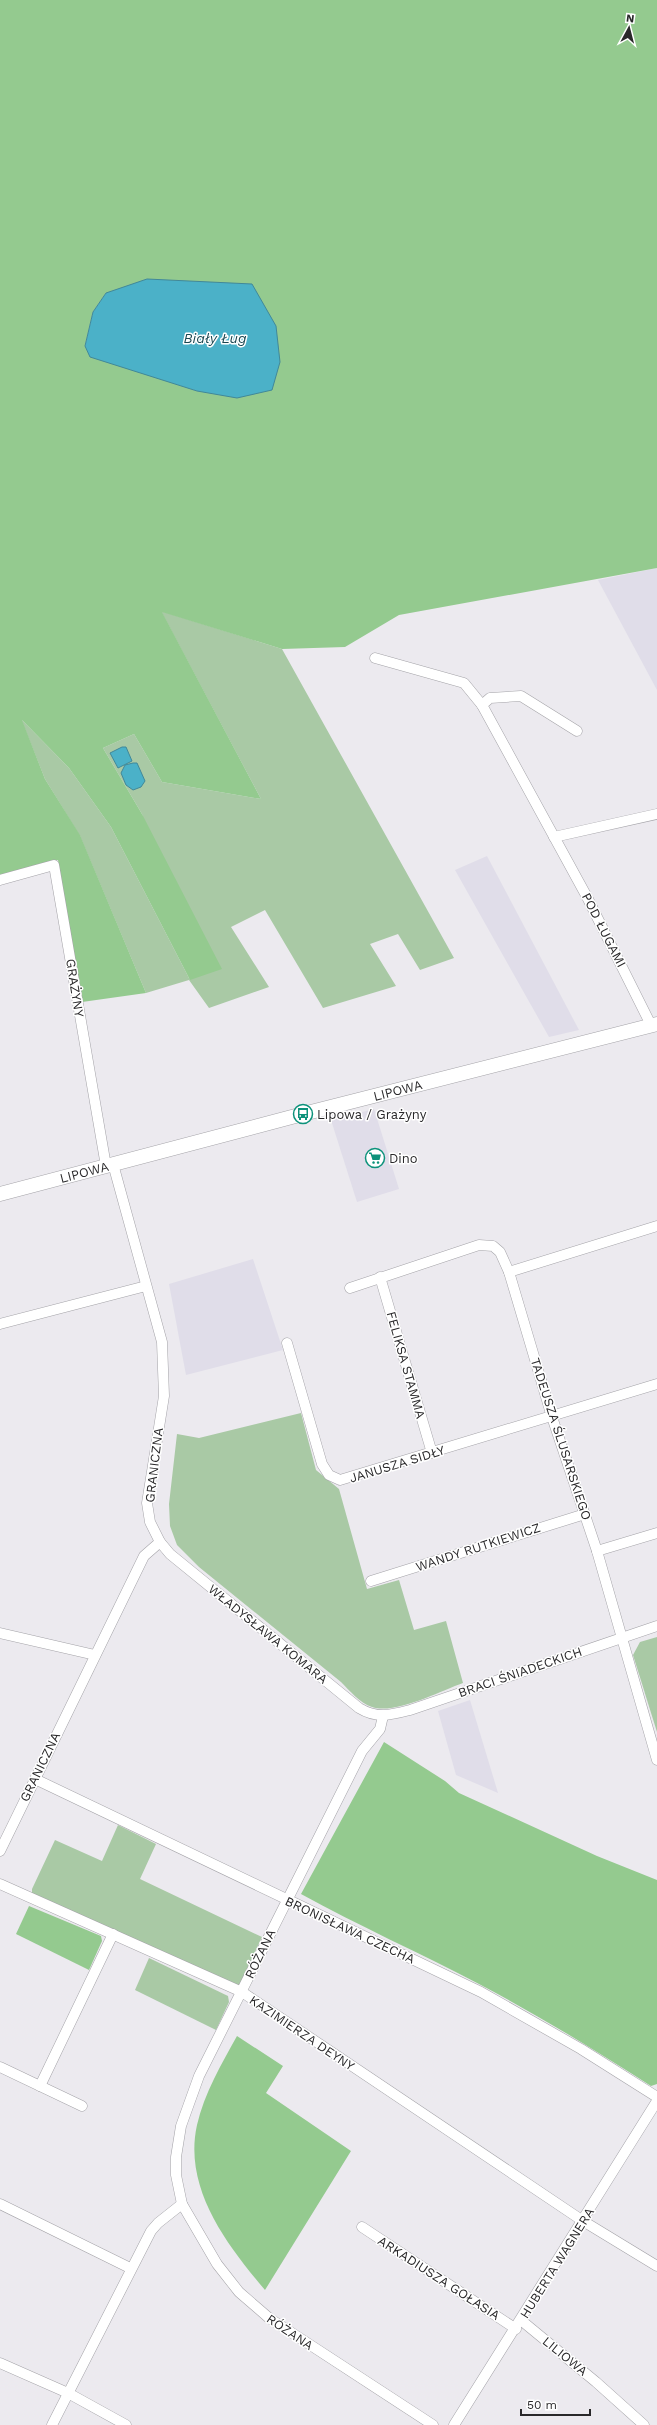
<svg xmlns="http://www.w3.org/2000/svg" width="657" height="2425" font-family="'Work Sans',sans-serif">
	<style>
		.built { fill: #e0dde9 }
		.green { fill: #a9c9a5 }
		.forest { fill: #94ca8f; fill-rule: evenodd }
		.water { fill: #4bb1c8; stroke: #418899 }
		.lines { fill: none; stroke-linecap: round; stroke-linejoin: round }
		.minor-casing { stroke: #a4a3a8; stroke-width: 11 }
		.secondary-casing { stroke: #a4a3a8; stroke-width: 15 }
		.minor { stroke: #fff; stroke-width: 10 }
		.secondary { stroke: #fff; stroke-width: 14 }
		.labels { text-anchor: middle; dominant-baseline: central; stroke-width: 3; stroke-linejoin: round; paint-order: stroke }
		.street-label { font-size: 13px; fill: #29282a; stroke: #fff }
		.poi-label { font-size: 13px; fill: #29282a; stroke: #fff; text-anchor: start }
		.water-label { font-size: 14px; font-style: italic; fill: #1a4751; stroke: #fff }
	</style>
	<rect width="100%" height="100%" fill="#eceaef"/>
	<g class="built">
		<path d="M657,568v122l-59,-110z"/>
		<path d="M487,856l92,174 -30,7 -94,-167z"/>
		<path d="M374,1109l25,80 -42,13 -26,-82z"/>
		<path d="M253,1259l30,91 -97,25 -17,-91z"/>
		<path d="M470,1700l28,93 -42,-18 -18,-64z"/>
	</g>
	<g class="green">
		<path d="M161,611l121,38 172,309 -34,12 -22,-36 -28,10 26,42 -73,22 -58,-98 -34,17 38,60 -60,21 -20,-28 -43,13 -66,-157 -35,-57 -24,-60 48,49 42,59 79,153 -48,-166 -39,-66 31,-14 28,48 99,17z"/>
		<path d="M301,1413l15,57 23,19 28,100 32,-9 15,50 32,-9 17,62c-23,8 -68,32 -91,24 -12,-4 -22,-16 -31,-25l-142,-115 -22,-22 -7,-19 -1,-22 8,-70 22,4z"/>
		<path d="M657,1637v95l-24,-77 7,-13z"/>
		<path d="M118,1825l38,19 -16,35 122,58 -23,49 -207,-92v-5l23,-49 47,21z"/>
		<path d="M149,1958l79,38 1,6 -13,28 -81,-40z"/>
	</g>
	<g class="forest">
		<path d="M0,0h657v568l-258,47 -54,32 -63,2 -120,-37 99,187 -99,-17 -28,-48 -31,14 39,66 80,155 -32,11 -79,-153 -42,-59 -47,-48 23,59 35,56 66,158 -64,9 -24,-142 -58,15zM106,293l91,98 -51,-18 -61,-27 8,-34z"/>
		<path d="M384,1742l61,39 14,12 138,63 60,24v204l-6,2c-56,-36 -113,-71 -172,-102 -59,-31 -120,-58 -178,-90z"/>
		<path d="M29,1906l72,30 1,5 -13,29 -73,-36z"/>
		<path d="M237,2036l46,30 -17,27 85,58 -86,139c-38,-45 -82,-102 -68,-165 7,-31 25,-62 40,-89z"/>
	</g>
	<g class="water">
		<path d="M147,279l105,5 24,42 4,36 -8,28 -35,8 -40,-7 -107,-34 -5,-11 8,-34 13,-19z"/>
		<path d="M122,747h4l6,14 -14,7 -8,-15z"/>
		<path d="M133,763h4l8,18 -4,6 -8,3 -7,-5 -5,-12 4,-8z"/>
	</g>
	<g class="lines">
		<defs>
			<g id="minor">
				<path d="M375,658l89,25 18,22"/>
				<path d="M577,731l-56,-35 -31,2 -8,7 105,192 64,128"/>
				<path d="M554,837l103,-23"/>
				<path d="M0,880l54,-15 52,301"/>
				<path d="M113,1164l49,178 2,54 -17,107 3,19 10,20 10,12 189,154c18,11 32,7 51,2l247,-84"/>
				<path d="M509,1272l148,-46"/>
				<path d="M380,1277l52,176"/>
				<path d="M350,1288l129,-43 14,1 7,6 9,20 43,145 45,134 60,209"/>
				<path d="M0,1324l146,-38"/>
				<path d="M287,1343l35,121 7,11 11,5 317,-96"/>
				<path d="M597,1551l60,-18"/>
				<path d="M371,1581l214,-67"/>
				<path d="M0,1633l95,22"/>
				<path d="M383,1716l-3,13 -18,22 -163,325 -18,50 -5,31v18l6,29 35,60 22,28 30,26 164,107"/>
				<path d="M35,1779l446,213 100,57 76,48"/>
				<path d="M0,1851l144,-295 16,-14"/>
				<path d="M0,1884l242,108 341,229 74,45"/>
				<path d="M0,2067l82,39"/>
				<path d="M40,2086l73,-152"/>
				<path d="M0,2204l130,64"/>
				<path d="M362,2227l154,102"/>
				<path d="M522,2321l74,61 48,43"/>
				<path d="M0,2363l68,30 58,32"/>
				<path d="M52,2425l99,-194 7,-8 24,-19"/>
				<path d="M454,2425l203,-324"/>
			</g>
			<g id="secondary">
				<path id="s1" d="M0,1194l303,-80 354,-90"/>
			</g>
		</defs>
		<use href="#minor" class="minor-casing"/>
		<use href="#secondary" class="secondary-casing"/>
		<use href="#minor" class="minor"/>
		<use href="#secondary" class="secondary"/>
	</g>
	<defs>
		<symbol id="bus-ring" viewBox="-11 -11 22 22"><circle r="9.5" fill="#fff" stroke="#0d927b" stroke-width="1.5"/><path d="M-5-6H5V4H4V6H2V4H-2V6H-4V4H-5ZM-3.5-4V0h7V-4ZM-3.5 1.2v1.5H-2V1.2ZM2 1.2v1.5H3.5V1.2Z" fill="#0d927b"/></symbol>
		<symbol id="supermarket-ring" viewBox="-11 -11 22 22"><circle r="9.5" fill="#fff" stroke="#0d927b" stroke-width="1.5"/><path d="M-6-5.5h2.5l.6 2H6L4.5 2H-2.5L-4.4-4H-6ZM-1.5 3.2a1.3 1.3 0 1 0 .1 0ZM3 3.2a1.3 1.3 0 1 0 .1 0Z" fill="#0d927b"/></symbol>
	</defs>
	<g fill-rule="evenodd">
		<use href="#bus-ring" x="292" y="1103" width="22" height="22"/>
		<use href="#supermarket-ring" x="364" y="1147" width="22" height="22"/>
	</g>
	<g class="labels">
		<g class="street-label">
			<text transform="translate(604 930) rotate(63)">POD ŁUGAMI</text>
			<text transform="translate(75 988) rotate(81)">GRAŻYNY</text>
			<text stroke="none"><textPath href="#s1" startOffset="411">LIPOWA</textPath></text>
			<text stroke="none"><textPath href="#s1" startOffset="87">LIPOWA</textPath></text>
			<text transform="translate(406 1365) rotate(74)">FELIKSA STAMMA</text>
			<text transform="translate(561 1439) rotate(72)">TADEUSZA ŚLUSARSKIEGO</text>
			<text transform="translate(397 1464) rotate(-17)">JANUSZA SIDŁY</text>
			<text transform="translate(154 1465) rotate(-83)">GRANICZNA</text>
			<text transform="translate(478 1547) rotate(-18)">WANDY RUTKIEWICZ</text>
			<text transform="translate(268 1634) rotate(39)">WŁADYSŁAWA KOMARA</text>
			<text transform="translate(520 1672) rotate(-19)">BRACI ŚNIADECKICH</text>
			<text transform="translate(40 1767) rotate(-64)">GRANICZNA</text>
			<text transform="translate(350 1930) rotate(25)">BRONISŁAWA CZECHA</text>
			<text transform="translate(260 1954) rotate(-64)">RÓŻANA</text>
			<text transform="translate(302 2033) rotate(34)">KAZIMIERZA DEYNY</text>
			<text transform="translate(557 2263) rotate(-58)">HUBERTA WAGNERA</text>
			<text transform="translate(439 2278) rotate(33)">ARKADIUSZA GOŁASIA</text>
			<text transform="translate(290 2332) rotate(34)">RÓŻANA</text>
			<text transform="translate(565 2356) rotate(39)">LILIOWA</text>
		</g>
		<g class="poi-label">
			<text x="317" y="1114">Lipowa / Grażyny</text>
			<text x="389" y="1158">Dino</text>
		</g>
		<g class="water-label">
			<text x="215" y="338">Biały Ług</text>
		</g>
	</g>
	<g transform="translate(629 28) rotate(7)" stroke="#ffffff" stroke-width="3" paint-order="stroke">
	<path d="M0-3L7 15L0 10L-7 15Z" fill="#29282a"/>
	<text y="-6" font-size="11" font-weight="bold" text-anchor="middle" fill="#29282a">N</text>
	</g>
	<path d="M521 2409v6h69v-6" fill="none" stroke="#29282a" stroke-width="2"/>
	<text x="527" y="2409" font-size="12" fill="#29282a" stroke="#ffffff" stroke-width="3" paint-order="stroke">50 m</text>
</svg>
